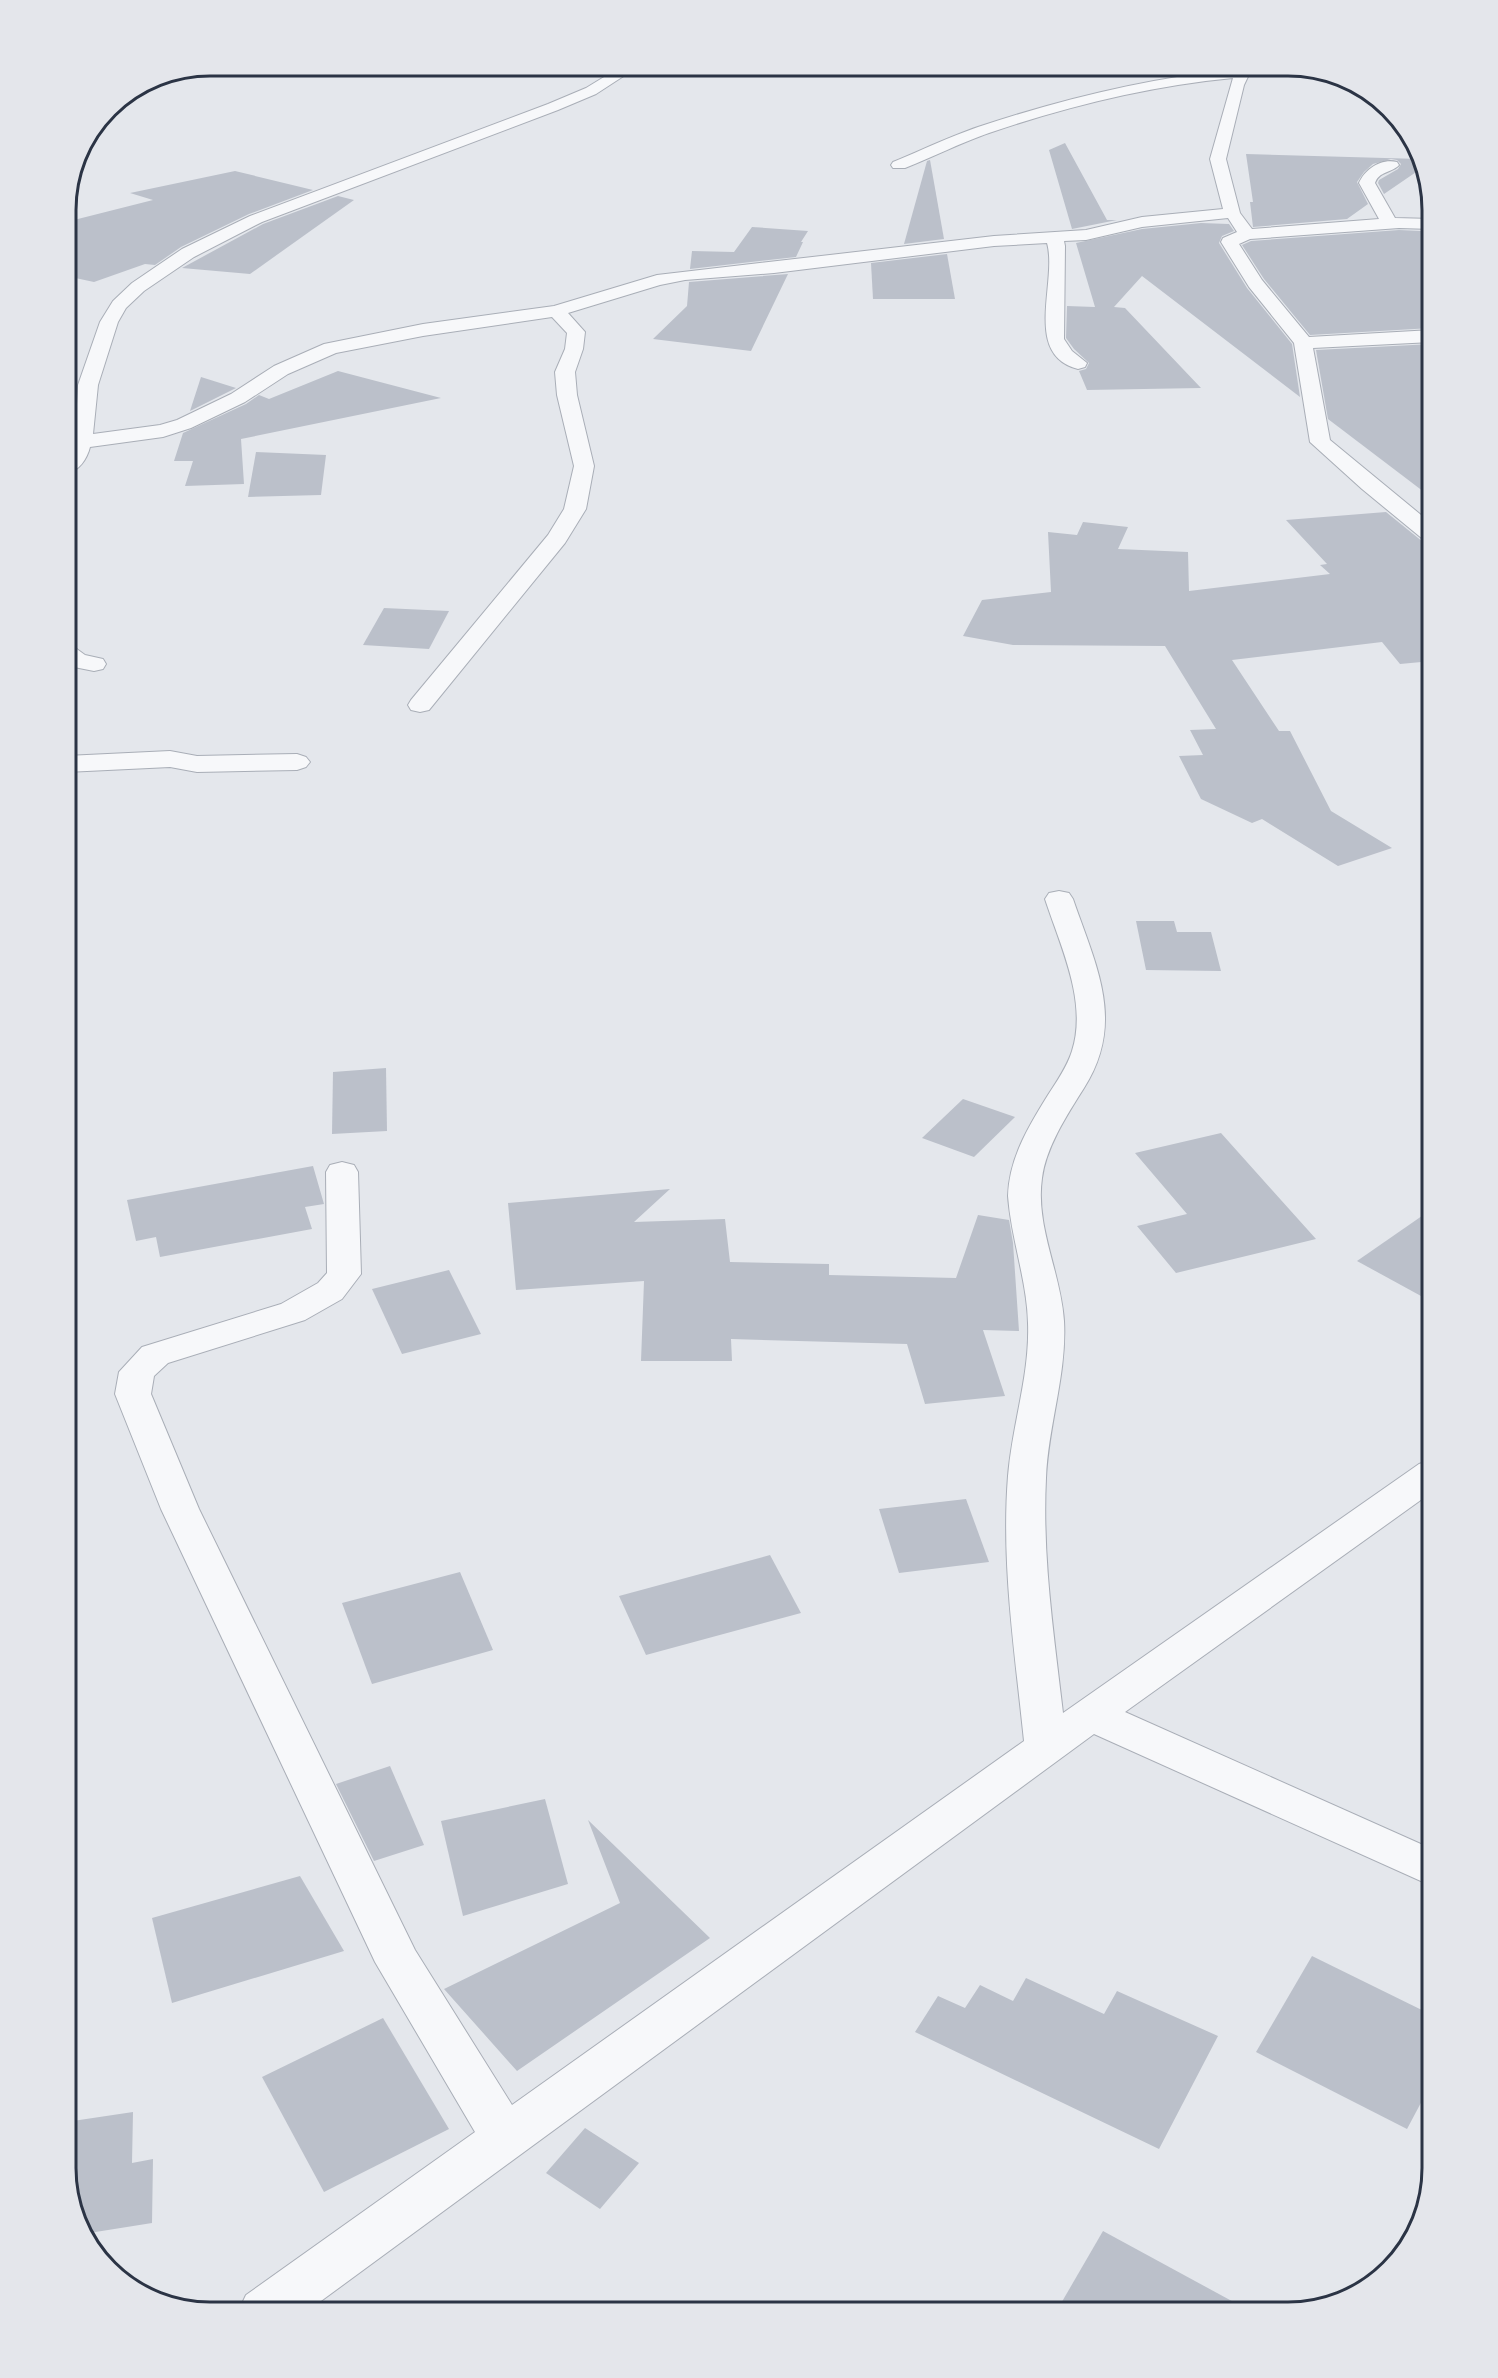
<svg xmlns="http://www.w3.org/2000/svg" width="1498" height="2378" font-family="Manrope,sans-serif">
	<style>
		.building { fill: #bbc0ca }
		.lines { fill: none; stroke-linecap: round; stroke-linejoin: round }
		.minor-casing { stroke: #a9aeb7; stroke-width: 2 }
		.minor { fill: #f7f8fa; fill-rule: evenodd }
		.rim { fill: none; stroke: #2b3445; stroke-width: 3 }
	</style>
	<rect width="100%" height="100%" fill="#e4e7ec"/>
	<g class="building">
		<path d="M1065,143l42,77h10l-45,9 -23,-79z"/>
		<path d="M1246,154l174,5 2,9 -38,26 -6,-11 1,-3 19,-11 3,-5 -4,-4 -6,-1 -18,5 -9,8 -7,10 11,22 -21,15 -94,8 -3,-25h3z"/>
		<path d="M930,160l14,79 -40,5 23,-83z"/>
		<path d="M235,171l78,19 -64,24 -68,33 -26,18 -10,-1 -51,18 -28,-6v-54l87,-22 -23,-7z"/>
		<path d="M338,196l16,4 -104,74 -68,-6 81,-44z"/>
		<path d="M1201,223l28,1 5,7 -12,5 -3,7 28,45 45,56 8,53 -158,-121 -28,31 11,1 76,80 -114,2 -8,-19 7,-2 3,-6 -15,-14 -8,-11 1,-32 28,1 -19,-64 66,-14z"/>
		<path d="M752,227l56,4 -7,11h2l-7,15 -106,12 2,-18 42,1z"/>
		<path d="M1399,230l22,1v4l11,-1v94l-122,7 -46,-56 -22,-34 9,-4z"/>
		<path d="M947,254l8,45h-82l-2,-36z"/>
		<path d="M788,274l-37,77 -98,-12 34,-33 2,-24z"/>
		<path d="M1432,344v154l-104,-79 -12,-69z"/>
		<path d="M338,371l103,27 -200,41 3,45 -59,2 8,-25h-19l9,-28 63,-29 13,-9 10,4z"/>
		<path d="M201,377l35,11 -46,23z"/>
		<path d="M256,452l70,3 -5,40 -73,2z"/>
		<path d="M1386,512l37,30 9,2v117l-32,3 -18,-22 -150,18 47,71h11l41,80 61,37 -54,18 -76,-47 -10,4 -51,-24 -22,-43 24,-1 -13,-25 26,-1 -51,-83 -152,-1 -50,-9 19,-36 69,-8 -3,-60 29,3 6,-13 45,5 -10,22 70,3 1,39 141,-17 -10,-9 7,-1 -41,-44z"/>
		<path d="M384,608l65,3 -20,38 -66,-4z"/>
		<path d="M1136,921h38l3,11h34l10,39 -75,-1z"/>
		<path d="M386,1068l1,63 -55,3 1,-62z"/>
		<path d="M963,1099l52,18 -41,40 -52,-19z"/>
		<path d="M1221,1133l95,106 -140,34 -39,-47 50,-12 -52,-61z"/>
		<path d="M313,1166l11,38 -19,3 7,22 -152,28 -4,-20 -20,4 -9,-41z"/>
		<path d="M670,1189l-36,33 91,-3 5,43 99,2v11l127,3 22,-63 31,5 4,23 6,88 -36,-1 22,66 -80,8 -18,-60 -176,-5 1,22h-91l3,-80 -128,9 -8,-87z"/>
		<path d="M1432,1209v93l-75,-41z"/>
		<path d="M449,1270l32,64 -79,20 -30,-65z"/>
		<path d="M966,1499l23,63 -90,11 -20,-64z"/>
		<path d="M770,1555l31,58 -155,42 -27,-59z"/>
		<path d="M460,1572l33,78 -121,34 -30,-81z"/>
		<path d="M390,1766l34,79 -50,16 -38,-77z"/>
		<path d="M545,1799l23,85 -105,32 -22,-95z"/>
		<path d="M588,1820l122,118 -193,133 -73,-82 176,-86z"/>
		<path d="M300,1876l44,75 -172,52 -20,-85z"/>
		<path d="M1312,1956l120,59v67l-25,47 -151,-77z"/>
		<path d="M1026,1978l78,36 13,-23 101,45 -59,113 -244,-117 23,-36 27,12 15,-23 33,16z"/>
		<path d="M383,2018l66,111 -125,63 -62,-115z"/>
		<path d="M133,2112l-1,51 21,-4 -1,64 -69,11 -17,-67v-45z"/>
		<path d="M585,2128l54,35 -39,46 -54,-36z"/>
		<path d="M1103,2231l149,81h-196z"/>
	</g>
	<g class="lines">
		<defs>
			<g id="minor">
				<path d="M622,66h17l-43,28 -38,16 -296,112 -68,35 -50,34 -18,17 -8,14 -20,63 -5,49 67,-9 17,-5 54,-26 43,-28 50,-22 99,-20 131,-18 103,-31 337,-39 92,-6 56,-13 81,-8 -13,-50 23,-81c-83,8 -165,28 -244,55 -29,10 -56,24 -84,35h-12l-2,-3 2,-3c29,-12 56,-25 85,-35 84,-28 172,-49 259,-58l2,-3h14l-9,19 -18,74 14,54 12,16 127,-10 -20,-36c6,-14 22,-25 38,-21l2,3c-7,8 -20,6 -24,18l20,35 37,1v10l-33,-1 -149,11 -11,5 23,36 47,57 123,-7v12l-119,6 17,92 102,84v18l-8,-2 -62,-51 -52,-47 -16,-99 -45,-56 -28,-45 2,-4 14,-6 -9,-14 -86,9 -56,13 -22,1 1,5 -1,93 8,12 15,12 -2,4 -7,2c-56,-14 -20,-88 -31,-126l-53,3 -220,27 -89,7 -25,5 -92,28 17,19 -2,17 -8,23 2,23 17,71 -8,43 -21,34 -136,167 -9,2 -9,-2 -3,-5 3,-5 137,-165 16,-26 10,-43 -17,-71 -2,-23 10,-23 2,-16 -15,-16 -129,19 -87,17 -48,21 -43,28 -54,26 -28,9 -73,10c-3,12 -11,24 -24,27v-18l10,-33 2,-38 22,-63 13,-21 19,-18 50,-34 68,-33 298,-112 38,-16z"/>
				<path d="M66,645l8,2 11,8 18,4 3,5 -3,5 -9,2 -25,-5 -3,-2z"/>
				<path d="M170,751l27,5 100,-2 9,3 4,5 -4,5 -9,3 -100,2 -27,-5 -104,5v-16z"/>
				<path d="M1059,891l10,2 4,6c23,67 53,123 11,189 -17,27 -38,59 -42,90 -7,48 19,95 22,143 3,53 -16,105 -18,157 -4,79 8,157 17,235l356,-249 13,-4v32l-307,220 307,137v37l-338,-152 -788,578h-68l8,-17 229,-163 -100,-170 -214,-453 -46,-115 4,-22 23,-25 139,-43 37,-21 9,-10 -1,-101 4,-7 12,-3 12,3 4,7 3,102 -19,25 -37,21 -137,43 -14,13 -3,18 48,115 216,441 97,155 512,-364c-9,-88 -23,-177 -16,-265 4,-51 22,-101 20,-153 -1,-43 -17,-84 -20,-127 1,-37 20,-69 40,-101 9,-14 19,-28 24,-44 16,-49 -12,-106 -27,-152l4,-6z"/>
			</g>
		</defs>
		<use href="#minor" class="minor-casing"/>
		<use href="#minor" class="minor"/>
	</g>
	<path d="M0 0H1498V2378H0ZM210 76H1288A134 134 0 0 1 1422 210V2168A134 134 0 0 1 1288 2302H210A134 134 0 0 1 76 2168V210A134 134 0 0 1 210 76Z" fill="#e4e6eb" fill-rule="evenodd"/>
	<path class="rim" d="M210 76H1288A134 134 0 0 1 1422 210V2168A134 134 0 0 1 1288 2302H210A134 134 0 0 1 76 2168V210A134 134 0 0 1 210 76Z"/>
</svg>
